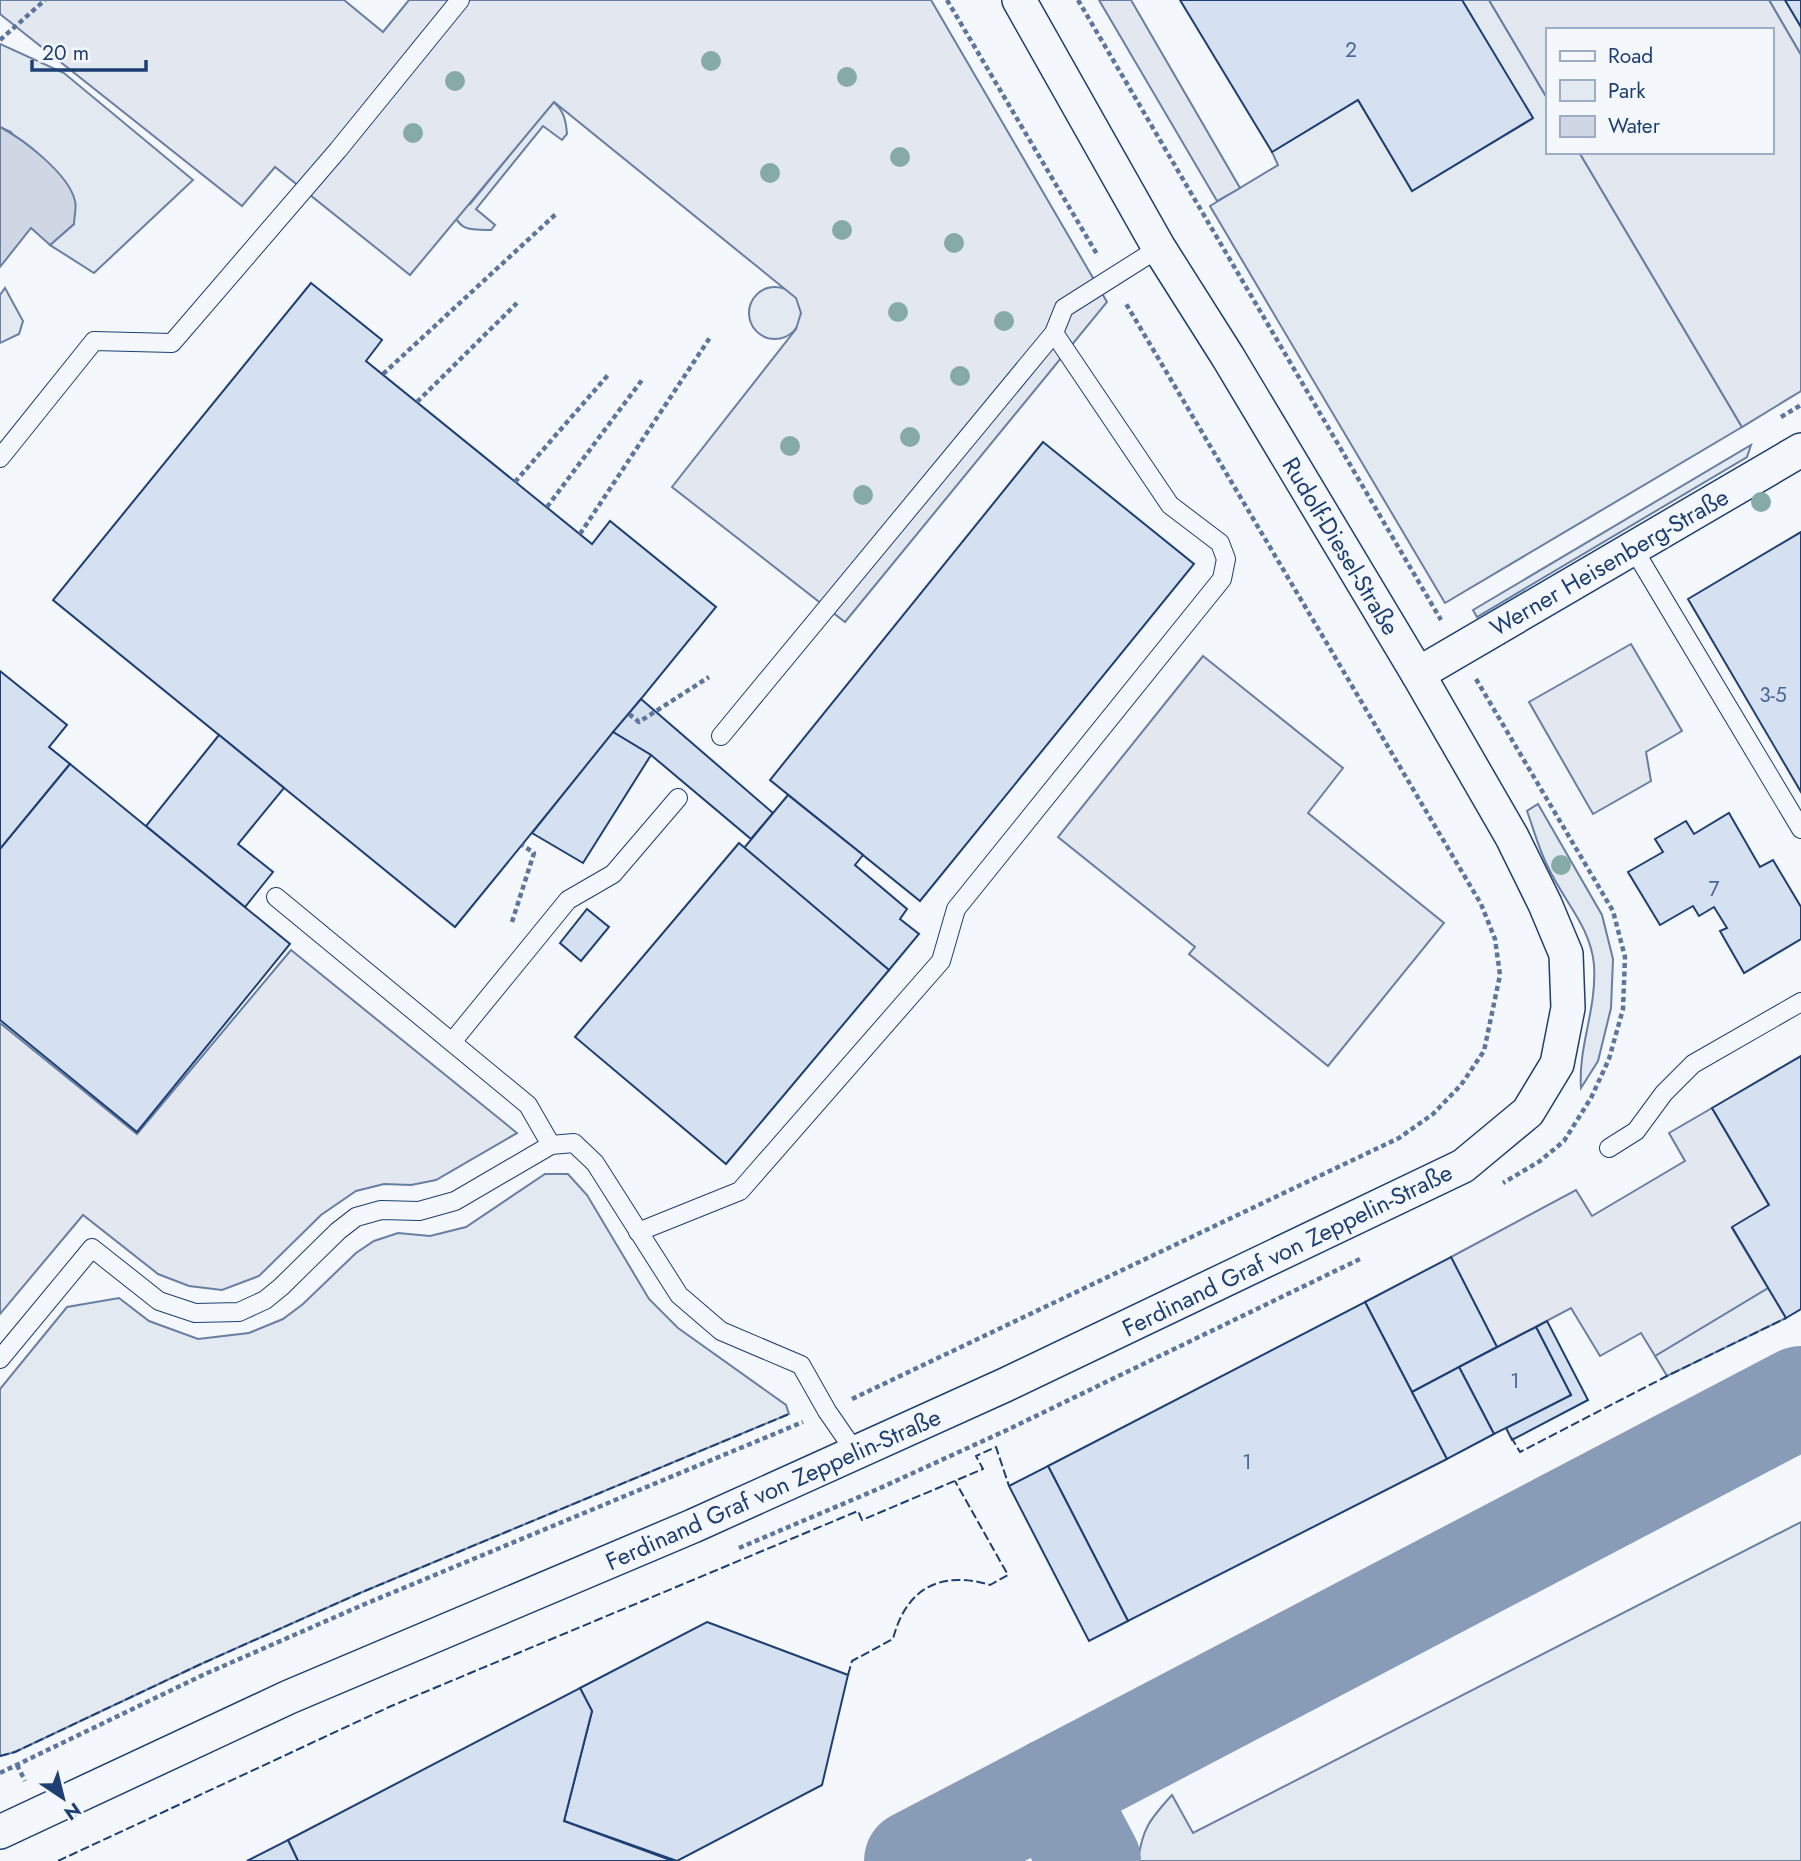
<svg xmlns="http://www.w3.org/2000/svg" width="1801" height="1861" font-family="Jost,sans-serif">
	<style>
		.green { fill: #e3e9f0; stroke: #687fa3; stroke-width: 2 }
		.parking { fill: #e3e8f0; stroke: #687fa3; stroke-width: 2 }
		.water { fill: #cfd7e4; stroke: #687fa3; stroke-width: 2 }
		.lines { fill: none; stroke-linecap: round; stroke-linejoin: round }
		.taxiway { stroke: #889bb7; stroke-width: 102 }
		.building { fill: #d5e0f0; stroke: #1d3f73; stroke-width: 2 }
		.service-casing { stroke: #1d3f73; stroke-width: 20 }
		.minor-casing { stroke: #1d3f73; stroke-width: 36 }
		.path { stroke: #5e769c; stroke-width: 4.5; stroke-dasharray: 5 3.5; stroke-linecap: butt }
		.service { stroke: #f4f7fb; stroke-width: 18 }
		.minor { stroke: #f4f7fb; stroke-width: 33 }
		.fence { stroke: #1d3f73; stroke-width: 2; stroke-dasharray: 9 3.5; stroke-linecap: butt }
		.tree { fill: #86aba6 }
		.labels { text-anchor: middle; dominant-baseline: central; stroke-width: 5; stroke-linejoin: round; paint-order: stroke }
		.number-label { font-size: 21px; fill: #4b6792 }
		.street-label { font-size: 24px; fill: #1d3f73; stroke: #f4f7fb }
	</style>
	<rect width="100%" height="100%" fill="#f4f7fb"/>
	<g class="green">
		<path d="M1462,0h27l58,98v54h32l163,275 -297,176 -235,-397 68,-41 -6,-13 86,-52 54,90 120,-71z"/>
		<path d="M1769,0h16l16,27v28z"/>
		<path d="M0,44l64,29 129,107 -99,93 -44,-28 24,-21 -63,-92 -11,-5z"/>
		<path d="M553,102c11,8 13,19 14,32l-5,6 -19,-14 -67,83 19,16 -4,5c-23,0 -31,1 -40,-21l19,-5z"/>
		<circle cx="775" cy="313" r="26"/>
		<path d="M5,288l18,33 -4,13 -19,9v-48z"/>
		<path d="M1751,445l-4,12 -270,160 -4,-7z"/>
		<path d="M1538,804l64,111 11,44 -2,49 -13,53 -17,27c-3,-42 16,-79 13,-123 -3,-38 -31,-65 -46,-98 -9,-17 -14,-37 -21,-56z"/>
		<path d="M545,1174h23l19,21 62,104 29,29 108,77 3,9 -429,179 -159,71 -186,88 -15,4v-367l67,-82 52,-9 30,23 49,18 51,-6 34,-14 20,-15 53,-51 18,-12 24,-8 32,3 36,-9z"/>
		<path d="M1768,1288l18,30 -119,58 -12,-20z"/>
		<path d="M1801,1522v339h-663c4,-32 12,-42 34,-66l21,38z"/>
	</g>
	<g class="parking">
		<path d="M0,0h344l39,32 26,-32h522l176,302 -262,320 -173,-135 124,-158 5,-16 -5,-15 -242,-196 -144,173 -135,-108 -33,39 -242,-192z"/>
		<path d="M1099,0h32l109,188 -23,13z"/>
		<path d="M1489,0h280l32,55v336l-59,36 -163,-275h192v-122h-224v68z"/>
		<path d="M1631,644l51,87 -36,21 5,29 -58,33 -64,-112z"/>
		<path d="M1203,656l140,112 -35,45 136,110 -116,143 -139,-112 6,-7 -137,-110z"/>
		<path d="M291,950l226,183 -81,47 -25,5 -27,-1 -28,7 -35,24 -62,61 -37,14 -33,-4 -31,-12 -75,-59 -83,99v-291l137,111z"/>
		<path d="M1712,1108l57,97 -37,23 36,60 -113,68 -14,-23 -41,23 -29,-48 -74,39 -46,-90 125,-67 16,26 93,-55 -16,-28z"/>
	</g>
	<path class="water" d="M0,127c23,12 69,47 75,74 2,6 -1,16 -1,23l-24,21 -19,-17 -31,39z"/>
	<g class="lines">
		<g class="taxiway">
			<path d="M1052,1789l38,72"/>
			<path d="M915,1861l886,-464"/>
		</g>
	</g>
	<g class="building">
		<path d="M1180,0h282l71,118 -121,73 -54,-91 -86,52z"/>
		<path d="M1785,0h16v27z"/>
		<path d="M311,283l71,57 -16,21 226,183 18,-23 106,86 -261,320 -402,-327z"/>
		<path d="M1043,442l151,122 -274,337 -150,-121z"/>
		<path d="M1801,532v260l-113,-193z"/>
		<path d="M0,671l67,54 -18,22 21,17 -70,85z"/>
		<path d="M641,699l132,114 -22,26 -100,-84 -38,-23z"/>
		<path d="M613,732l38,23 -68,108 -51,-30z"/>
		<path d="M219,735l65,53 -46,56 35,28 -28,35 -99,-81z"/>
		<path d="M70,764l220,180 -153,188 -137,-112v-171z"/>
		<path d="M788,795l75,60 -8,10 52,44 -7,10 19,15 -30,36 -145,-122z"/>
		<path d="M1729,813l31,54 13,-7 28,47v32l-57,34 -24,-42 7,-3 -13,-21 -15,9 -6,-10 -33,19 -32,-53 35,-20 -8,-13 31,-18 8,13z"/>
		<path d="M739,843l150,127 -163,194 -151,-127z"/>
		<path d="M587,909l22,18 -28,34 -21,-18z"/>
		<path d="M1801,1056v253l-15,9 -54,-91 37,-22 -57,-97z"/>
		<path d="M1451,1257l46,90 -85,45 -47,-90z"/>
		<path d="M1365,1302l82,157 -319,162 -80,-155z"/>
		<path d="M1547,1321l41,79 -76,40 -6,-12 65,-33 -35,-68z"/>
		<path d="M1536,1327l35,68 -77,39 -35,-67z"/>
		<path d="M1459,1367l35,67 -47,25 -35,-67z"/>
		<path d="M1048,1466l80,155 -39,20 -80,-155z"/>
		<path d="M707,1622l141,53 -26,110 -145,76 -113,-40 28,-110 -12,-23z"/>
		<path d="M580,1688l12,23 -28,110 109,40h-375l-10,-21z"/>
		<path d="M288,1840l10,21h-51z"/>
	</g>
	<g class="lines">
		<defs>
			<g id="service">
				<path d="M0,458l94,-117 78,2 166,-193 122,-150"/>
				<path d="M1633,548l168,281"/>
				<path d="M721,736l333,-403 10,-25 95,-60"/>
				<path d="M276,897l252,208 23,40"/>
				<path d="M452,1042l116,-142 45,-26 65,-76"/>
				<path d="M1609,1148l27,-17 28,-38 29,-29 108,-62"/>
				<path d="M638,1232l102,-41 201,-230 15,-52 266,-330 4,-20 -6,-16 -50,-38 -116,-172"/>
				<path d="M0,1359l92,-111 67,53 36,12 44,-1 26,-12 16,-13 57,-56 18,-14 25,-7 38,1 36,-10 96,-56 23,-2 21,20 84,132 42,36 80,34 26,46 29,42"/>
			</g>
			<g id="minor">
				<path d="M1418,674l383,-224"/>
				<path d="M0,1832l289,-135 404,-171 312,-141 458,-219 65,-54 29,-48 11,-56 -2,-54 -21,-50 -33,-67 -94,-163 -190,-317 -69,-109 -140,-248"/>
			</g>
		</defs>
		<use href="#service" class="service-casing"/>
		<use href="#minor" class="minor-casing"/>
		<g class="path">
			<path d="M947,0l151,256"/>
			<path d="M1078,0l363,620"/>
			<path d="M0,40l45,-40"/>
			<path d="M383,374l174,-161"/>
			<path d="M417,402l100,-99"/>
			<path d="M1781,417l20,-12"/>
			<path d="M515,482l93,-107"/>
			<path d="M547,507l95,-127"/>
			<path d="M580,534l131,-198"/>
			<path d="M1476,679l137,232 12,46 -2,52 -14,50 -18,39 -27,43 -24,20 -37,22"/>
			<path d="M629,714l10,8 70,-45"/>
			<path d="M512,922l22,-69 -12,-8"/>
			<path d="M852,1399l547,-261 34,-24 28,-29 23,-34 16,-76 -5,-36 -14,-35 -356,-602"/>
			<path d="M739,1548l139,-59 129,-59 355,-172"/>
			<path d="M17,1765l8,16"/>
			<path d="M0,1773l205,-99 160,-70 438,-182"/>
		</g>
		<use href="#service" class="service"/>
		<use href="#minor" class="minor"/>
		<g class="fence">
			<path d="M1511,1437l9,15 147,-76 119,-58"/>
			<path d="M848,1675l4,-14 41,-22c13,-51 48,-69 97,-54l18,-10 -53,-94"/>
			<path d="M0,1756l15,-4 186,-88 159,-71 429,-179"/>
			<path d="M58,1861l331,-154 469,-196 4,9 121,-51 -7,-13 20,-9 13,39"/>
		</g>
	</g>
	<g class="tree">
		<circle cx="711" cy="61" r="10"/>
		<circle cx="847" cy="77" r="10"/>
		<circle cx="455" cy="81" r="10"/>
		<circle cx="413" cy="133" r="10"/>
		<circle cx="900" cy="157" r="10"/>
		<circle cx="770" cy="173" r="10"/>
		<circle cx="842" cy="230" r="10"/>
		<circle cx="954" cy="243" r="10"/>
		<circle cx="898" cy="312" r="10"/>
		<circle cx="1004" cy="321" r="10"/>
		<circle cx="960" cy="376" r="10"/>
		<circle cx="910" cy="437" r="10"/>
		<circle cx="790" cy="446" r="10"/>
		<circle cx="863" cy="495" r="10"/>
		<circle cx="1761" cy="502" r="10"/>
		<circle cx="1561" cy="865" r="10"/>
	</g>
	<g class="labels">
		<g class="number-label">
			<text x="1351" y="50">2</text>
			<text x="1773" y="695">3-5</text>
			<text x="1714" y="889">7</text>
			<text x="1515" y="1381">1</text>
			<text x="1247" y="1462">1</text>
		</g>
		<g class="street-label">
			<text transform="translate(1341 546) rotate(59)">Rudolf-Diesel-Straße</text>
			<text transform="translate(1609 562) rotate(-30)">Werner Heisenberg-Straße</text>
			<text transform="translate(1287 1250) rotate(-26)">Ferdinand Graf von Zeppelin-Straße</text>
			<text transform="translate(773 1489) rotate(-24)">Ferdinand Graf von Zeppelin-Straße</text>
		</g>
	</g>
	<rect x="1546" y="28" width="228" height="126" fill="#f4f7fb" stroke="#9eadc5" stroke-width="2"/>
	<rect x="1560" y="51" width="35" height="10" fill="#f4f7fb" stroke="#9eadc5" stroke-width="2"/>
	<text x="1608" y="63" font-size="21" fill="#1d3f73">Road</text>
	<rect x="1560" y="80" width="35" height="21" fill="#e3e9f0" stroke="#9eadc5" stroke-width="2"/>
	<text x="1608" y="98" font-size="21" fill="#1d3f73">Park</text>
	<rect x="1560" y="116" width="35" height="21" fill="#cfd7e4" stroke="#9eadc5" stroke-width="2"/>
	<text x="1608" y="133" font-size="21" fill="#1d3f73">Water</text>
	<g transform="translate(63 1798) rotate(145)" stroke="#f4f7fb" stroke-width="5" paint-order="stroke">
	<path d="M0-5L12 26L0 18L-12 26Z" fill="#1d3f73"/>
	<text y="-10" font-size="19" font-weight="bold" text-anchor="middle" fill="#1d3f73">N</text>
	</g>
	<path d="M32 60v10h114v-10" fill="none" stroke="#1d3f73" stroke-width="3.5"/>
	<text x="42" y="60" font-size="21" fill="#1d3f73" stroke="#f4f7fb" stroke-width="5" paint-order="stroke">20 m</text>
</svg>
